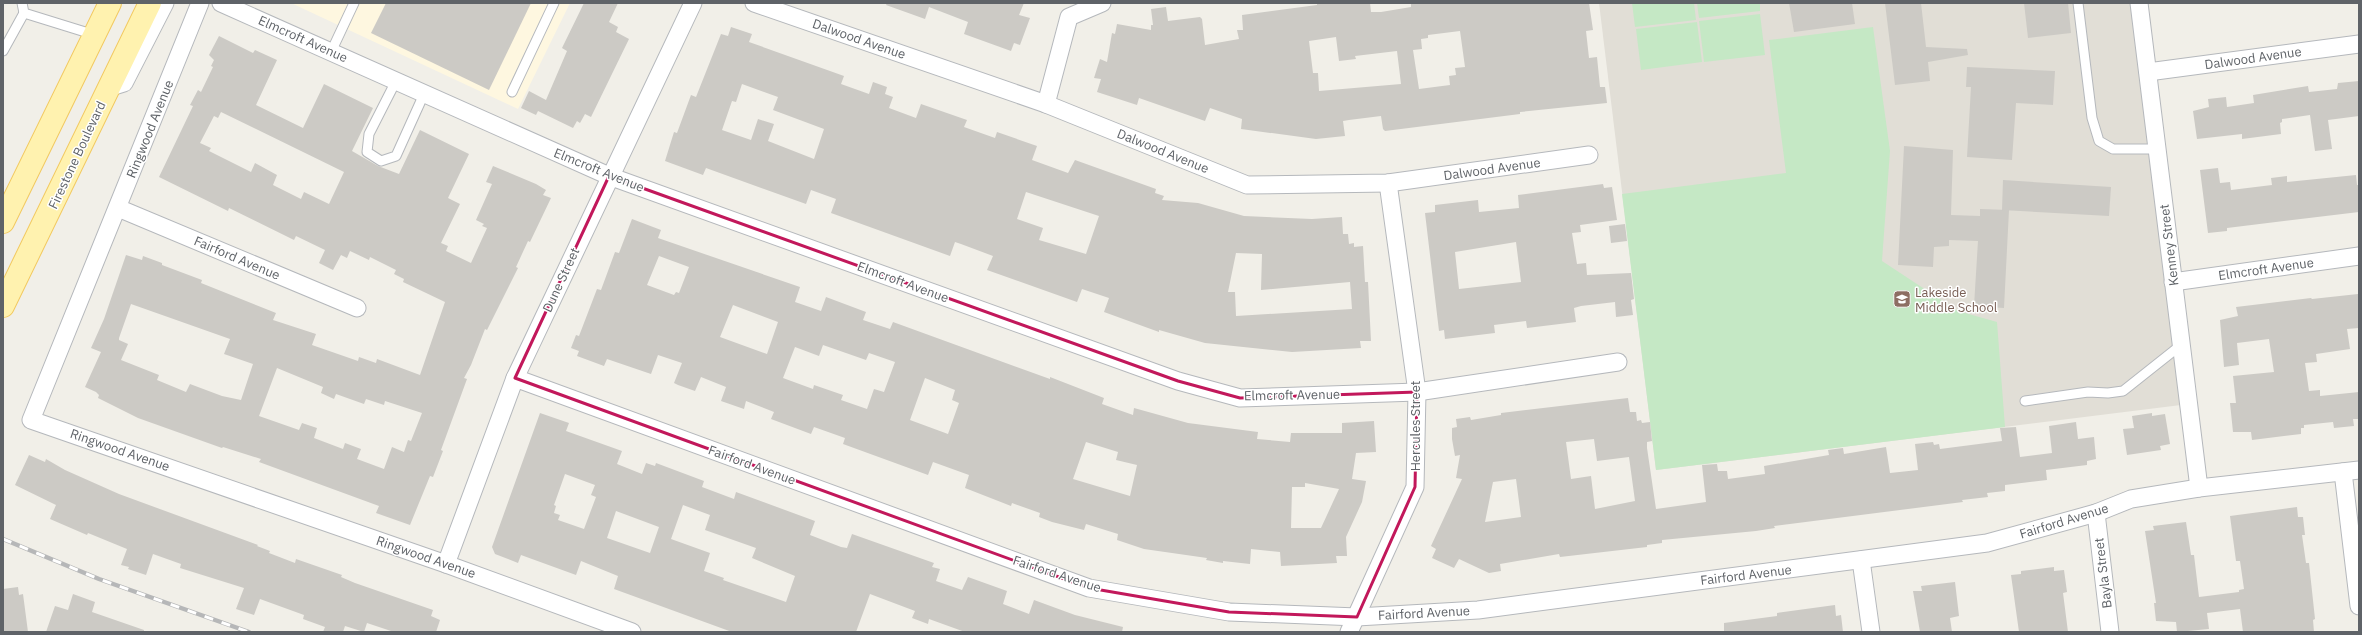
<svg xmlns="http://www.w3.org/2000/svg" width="2362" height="635" font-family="'IBM Plex Sans',sans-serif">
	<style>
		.commercial { fill: #fef7e0 }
		.education { fill: #e1ded6 }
		.green { fill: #c5e8c5 }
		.building { fill: #cccac5; fill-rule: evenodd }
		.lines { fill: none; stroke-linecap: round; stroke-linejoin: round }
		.service-casing { stroke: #b5b8bc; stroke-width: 11 }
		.minor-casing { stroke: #b5b8bc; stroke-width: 19 }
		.primary-casing { stroke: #f2c960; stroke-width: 24 }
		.service { stroke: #fff; stroke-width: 9 }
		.minor { stroke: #fff; stroke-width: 17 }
		.primary { stroke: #fff2af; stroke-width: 22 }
		.rail-casing { stroke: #b6b7b8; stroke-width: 4.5 }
		.rail { stroke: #fff; stroke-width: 3; stroke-dasharray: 9; stroke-linecap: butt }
		.marked { fill: none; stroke: #c2185b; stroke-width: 3; stroke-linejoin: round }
		.labels { text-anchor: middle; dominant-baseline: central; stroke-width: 3; stroke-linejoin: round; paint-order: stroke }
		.street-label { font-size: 13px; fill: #5f6368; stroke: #fff }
		.education-label { font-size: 13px; fill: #785e54; stroke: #fff; text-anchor: start }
	</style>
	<rect width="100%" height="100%" fill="#f1efe8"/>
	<path class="commercial" d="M291,3h279l-52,106z"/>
	<path class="education" d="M1599,3h532l50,402 -525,65z"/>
	<g class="green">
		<path d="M1632,3h62l2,17 -61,7z"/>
		<path d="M1697,3h63v8l-61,7z"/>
		<path d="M1760,14l5,41 -61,7 -5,-41z"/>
		<path d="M1697,22l5,40 -61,8 -5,-41z"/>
		<path d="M1873,27l17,124 -8,110 76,50 39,11 8,105 -349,43 -34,-276 164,-21 -17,-133z"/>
	</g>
	<g class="building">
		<path d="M386,3h145l-42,87 -118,-57z"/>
		<path d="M584,3h34l-9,19 9,5 -2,5 13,7 -38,78 -6,-3 -5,9 -3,-2 -4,7 -35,-17 -2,4 -15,-7 8,-17 17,9 21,-49 -5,-3z"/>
		<path d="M887,3h137l-5,12 11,3 -10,27 -6,-2 -3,8 -47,-17 4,-12 -39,-15 -4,12 -39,-14z"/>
		<path d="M1317,3h53l1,9h10l30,-5v-4h178l4,27 -7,1 3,27 8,-1 3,30h5l2,16 -87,9v2l-135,17 -2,-2 -2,-13 -32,4 -6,1 2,15 -29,3 -75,-10 1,-10 -32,-11 -5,13 -66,-23 -2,7 -40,-13 4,-13 -7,-1 6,-19 7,3 5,-29 3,1 2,-10 34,6v-5h2l-2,-16 15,-2 2,14 32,-4 2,2 3,26 34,-6 -2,-9h6l-1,-15 75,-10zM1460,31l5,36 -10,1 1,7 -7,1 1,9 -31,4 -6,-39 9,-1 -1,-10 7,-1v-3zM1336,37l3,24 17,-2 -1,-3 42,-5 4,33 -82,7 -1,-18h-5l-4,-32z"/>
		<path d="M1789,3h63l3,21 -61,8z"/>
		<path d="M1885,3h36l5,44 41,2 1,6 -40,7 2,19 -35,4z"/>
		<path d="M2024,3h44l3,30 -43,5z"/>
		<path d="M731,27l21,7 -3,8 95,34 -3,8 28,10 4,-12 14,5 -2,7 8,3 -4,11 27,10 5,-14 46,16 -3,7 31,11 2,-6 40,14 -5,14 36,13 7,-13 81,29 -1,4 9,3 -2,4 36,3 46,13 68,3 30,-2 1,17h5l1,10 5,-1v4l9,-1 2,36h3l3,59h-11l1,7 -69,4 -87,-9 -46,-13v2l-55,-20 5,-14 -27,-9 -5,13 -90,-32 6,-14 -32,-12 -6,-2 -5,14 -119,-43 5,-14 -25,-9 -5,14 -100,-36 -3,7 -38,-14 9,-29 3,1 14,-38 5,2 25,-63 7,2zM742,84l36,13 -5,13 51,19 -10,30 -46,-18 6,-17 -16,-5 -7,21 -29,-10 10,-29 4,1zM1026,192l73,24 -13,38 -47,-14 4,-12 -26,-9zM1236,253l26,1 -1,36 89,-8 2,27 -116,7 -1,-24h-7z"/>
		<path d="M219,36l34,17 2,-3 22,10 -21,45 47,23 21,-44 49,24 -21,43 26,15 21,8 21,-44 49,24 -21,44 12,6 -19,39 7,3 -2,5 25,12 16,-35 -5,-2 2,-2 -8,-4 16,-36 -6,-2 7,-16 43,18 10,6 -3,5 8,3 -21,44 -2,-1 -12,26 2,1 -31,62 -2,-1 -14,36 -7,13 3,1 -26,71 2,1 -10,26 -3,-1 -20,49 -34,-12 3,-7 -120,-44 2,-3 -38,-12 -1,1 -84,-30 -40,-20 1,-3 -3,-3 -11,-5 16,-35 -10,-4 13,-29 22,-64 16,5 1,-4 19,7v2l40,15 -1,3 75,30 -3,7 43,14 -4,11 46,16 1,-4 17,6 1,-4 43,16 25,-73 -42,-20 1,-3 -10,-5 2,-4 -26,-13 -1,3 -19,-9 -3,7 -6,-3 -8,15 -14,-7 6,-13 -29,-14 -2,4 -65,-32 -1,3 -69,-34 34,-71 -3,-1 8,-15 3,2 12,-25 -2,-1 3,-6 -5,-5zM221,112l123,60 -15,32 -25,-12 -3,7 -28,-14 4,-10 -22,-12 -4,9 -42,-21 2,-3 -11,-5 14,-27 4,2zM131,304l99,35 -6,15 29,10 -12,36 -19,-4 -32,-12 -4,8 -29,-12 2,-5 -38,-15 7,-16 -9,-4v-2zM277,368l46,19 -2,6 13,6 2,-5 28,10 2,-5 18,6 1,-4 37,12 -11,28 -3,-1 -4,12 -12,-5 -8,22 -27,-10 4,-10 -16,-6 -2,6 -29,-11 3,-10 -15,-5 -3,7 -40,-14z"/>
		<path d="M1967,67l88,4 -2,34 -37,-2 -4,57 -45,-3 4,-70h-5z"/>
		<path d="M2359,81v35l-31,4 4,29 -17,2 -5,-36 -28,4v3l-2,1 1,11 -39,5v-5l-45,5 -4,-28 16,-4 -1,-8 18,-2 1,10 27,-4 -1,-8 55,-9 1,6 28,-3 1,-6z"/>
		<path d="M1904,146l49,4 -2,65 29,1v-7l29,1 -5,98 -30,-2 4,-65 -29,-1v6l-15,1 -1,20 -35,-2z"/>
		<path d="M2218,168l2,15 10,-1 1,8 41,-5 -1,-7 16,-2v6l69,-7 1,10h2v27l-132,16v3l-19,2 -8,-63z"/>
		<path d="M2003,180l108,7 -2,29 -107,-6z"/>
		<path d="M1603,184l1,4 8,-1 5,33 -37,5 1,7 -9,1 5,31 9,-1 1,12 44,-2 3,26 -3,1 2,15 -17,2 -1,-15 -34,4 -7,2 2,14 -49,6 -1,-7 -32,4 1,8 -50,6 -1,-9 -5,1 -14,-118 10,-1v-7l43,-5 1,12 40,-4 -1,-13zM1516,242l5,40 -62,7 -4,-37z"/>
		<path d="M632,219l29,11 -3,8 142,49 -5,15 26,9 5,-14 40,15 -3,8 27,9 3,-7 157,57v-2l54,21 -2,6 31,11 1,-7 54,15 70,9 -1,7 33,3 1,-9h51v-10l32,-2 2,31 -20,1 -4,26 14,2 -4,21 -16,35 1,19h-11l1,7 -56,3 -1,-14 -29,-3 -1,15 -27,-3v2l-17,-3 1,-2 -63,-9 -27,-9 1,-6 -32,-10 -2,6 -32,-8 -13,-5 1,-4 -28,-10 -1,3 -46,-18 4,-13 -36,-13 -5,13 -85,-31 2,-6 -31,-11 -3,7 -40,-15 3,-7 -28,-11 -2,8 -23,-8 5,-14 -25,-10 -6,14 -17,-6 -4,-2 8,-20 -24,-8 -7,19 -44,-15 -3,7 -27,-10 2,-5 -8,-3 5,-13 3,1 18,-47 4,1 14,-38 4,1zM659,256l30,11 -10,26 -3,-1 -2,3 -27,-10zM733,305l45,17 -11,32 -47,-17zM823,345l43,15 3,-7 26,9 -11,30 -10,-3 -7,20 -26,-9 2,-5 -29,-10 -1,4 -30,-11 12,-31 24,9zM925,378l30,12 -3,10 7,3 -11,31 -38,-14zM1086,442l32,10 -2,8 21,5 -7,31 -57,-17zM1305,483l34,6 -18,39h-30l1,-41h13z"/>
		<path d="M1625,224l2,17 -16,2 -2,-17z"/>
		<path d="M2358,294l1,34 -12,1 3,20 -34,5 1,8 -12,1 4,28 11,-1v6l39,-4v27h-6l1,7 -20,2 -1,-6 -29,3v3h-3v6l-49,6 -1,-8h-18l-3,-29h6l-3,-27 41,-4 -5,-33 -32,4 2,22 -15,2 -4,-47 18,-4 -2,-9 75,-9 1,1z"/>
		<path d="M1628,398l2,14h6l1,9 4,-1 1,3 8,-1 2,19 -5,1v6l9,61 50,-7 -4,-37 15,-1 1,7h9l1,8 37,-5 -1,-8 65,-11 -1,-5 15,-2 1,6 42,-7 4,26 28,-3 -3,-26 18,-2 1,3 5,-1 1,5 62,-8 -2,-13 16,-1 4,30 32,-4 -3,-27 27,-4 2,17 16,-2 2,22 -9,2v4l-41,5 1,10 -42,5v6l-18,2 1,4 -26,3 1,2 -189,24 1,2 -19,3 -94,9v3l-15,2v2l-87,10 -1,-3 -59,10 1,7 -12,2 -30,-14 -5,9 -22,-10 4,-9 -5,-3 31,-67 -6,-1 4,-23 -5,1 -3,-17v-11l5,-1 -1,-8 14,-2 1,3 30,-5v-2zM1594,439l3,22 32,-4 6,44 -40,8 -4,-33 -20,3 -5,-37zM1516,479l5,38 -36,5 8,-40z"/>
		<path d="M540,413l29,10 -3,8 56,20 -5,13 25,10 4,-11 9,3 1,-3 48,18 -2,6 32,12 2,-7 79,29 -5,14 31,12 6,1 5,-14 82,29 -2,4 8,2 -4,12 26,9 6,-13 39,14 -4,13 26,10 5,-14 41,15 48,12 -1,5h-157l-36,-13 -1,5 -16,-6 3,-7 -45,-17 -14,38h-124l-118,-43 4,-13 -37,-15 -5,14 -55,-20 -3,8 -23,-9 -3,-7zM565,474l30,11 -4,10 5,2 -12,32 -26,-9 2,-5 -6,-2 2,-7 -2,-1zM683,505l27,10 -5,15 51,18 -4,10 43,18 -9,26 -63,-22 1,-2 -20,-7 6,-18 -39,-14zM616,511l43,16 -9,26 -43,-15z"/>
		<path d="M2152,413v3l13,-2 5,30 -10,2 1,4 -34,5 -4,-26 11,-1 -2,-12z"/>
		<path d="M29,455l16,7 1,-3 19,11 54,24 139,51 -1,1 13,5 -1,2 26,10 1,-4 46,16 -1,2 14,6 78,27 -2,6 9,4 -4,12h-42l-27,-9 -3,9 -19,-6 -2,6h-20l2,-5 -22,-8 1,-4 -44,-16 -6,16 -18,-6 8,-21 -64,-20 1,-4 -28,-10 -7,21 -18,-6 1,-2 -8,-2 6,-16 -39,-16 -1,2 -37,-16 6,-14 -41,-20z"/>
		<path d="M2297,507l1,10h5l2,18h-3l4,28h3l6,56 -2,1 1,12h-71l-3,-23 -33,4 2,16 -32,3 -1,-10 -20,-1 -2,-18h2l-11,-72 9,-1 -1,-4 33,-4 5,33h3l5,42 40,-5v-2l5,-1 -4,-28h-4l-6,-45z"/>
		<path d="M2054,567v4l10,-1 3,22 -4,1 5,39h-49l-8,-57 10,-1v-3z"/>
		<path d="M1955,582l4,34 -9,2 2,14h-32l-7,-41h9l-1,-5z"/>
		<path d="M18,587l1,8 4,-1 5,38h-25v-43z"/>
		<path d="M73,594l22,8 -3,10 52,18v2h-98l9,-26 13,4z"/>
		<path d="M1835,605l1,11 5,-1 2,17h-119v-9l53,-7v-3z"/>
	</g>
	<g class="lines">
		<defs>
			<g id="service">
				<path d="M22,3l2,10 71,22"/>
				<path d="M2078,3l14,115 7,23 14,8h44"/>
				<path d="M3,51l21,-38"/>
				<path d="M331,52l23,-49"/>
				<path d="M396,81l-27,53 -2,18 14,9 15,-5 28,-62"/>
				<path d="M512,92l42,-89"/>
				<path d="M2025,401l63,-9 20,1 15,-2 58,-46"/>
			</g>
			<g id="minor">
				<path d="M200,3l-169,417 415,144 186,68"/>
				<path d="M221,3l388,173 569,205 62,17 177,-6 201,-30"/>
				<path d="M754,3l292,101 201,81 141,-2 201,-28"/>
				<path d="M2139,3l60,485"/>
				<path d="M2148,72l211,-28"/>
				<path d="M108,88l16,-5 41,-80"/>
				<path d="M1046,104l23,-87 33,-14"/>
				<path d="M118,208l239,100"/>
				<path d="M2173,282l186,-26"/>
				<path d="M515,378l574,210 140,24 128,5 121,-7 509,-67 109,-30 35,-14 68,-11 160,-18"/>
				<path d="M2343,472l16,134"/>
				<path d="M2096,513l14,119"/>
				<path d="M1861,560l10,72"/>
				<path d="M446,564l69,-186 178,-375"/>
				<path d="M1349,632l66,-145 2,-95 -29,-209"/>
			</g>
			<g id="primary">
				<path d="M3,222l107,-219"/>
				<path d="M3,306l147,-303"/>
			</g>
		</defs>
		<use href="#service" class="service-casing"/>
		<use href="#minor" class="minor-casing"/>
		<use href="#primary" class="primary-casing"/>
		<use href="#service" class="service"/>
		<use href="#minor" class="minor"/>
		<use href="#primary" class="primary"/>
		<defs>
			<path id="rail" d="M3,539l96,40 150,53"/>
		</defs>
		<use href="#rail" class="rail-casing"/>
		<use href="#rail" class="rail"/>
	</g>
	<path class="marked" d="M609,176l569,205 62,17 177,-6 -2,95 -58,130 -128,-5 -140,-24 -574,-210z"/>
	<defs>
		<symbol id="school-square" viewBox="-11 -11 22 22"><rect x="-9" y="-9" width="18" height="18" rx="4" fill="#8d6e63" stroke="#fff"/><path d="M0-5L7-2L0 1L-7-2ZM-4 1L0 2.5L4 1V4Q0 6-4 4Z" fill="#fff"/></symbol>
	</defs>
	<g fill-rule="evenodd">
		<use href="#school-square" x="1892" y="289" width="20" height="20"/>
	</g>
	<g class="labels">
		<g class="street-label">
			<text transform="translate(303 39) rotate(24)">Elmcroft Avenue</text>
			<text transform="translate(859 39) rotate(19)">Dalwood Avenue</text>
			<text transform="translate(2253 58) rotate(-8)">Dalwood Avenue</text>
			<text transform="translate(150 129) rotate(-68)">Ringwood Avenue</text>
			<text transform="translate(1163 151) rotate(22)">Dalwood Avenue</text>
			<text transform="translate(77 155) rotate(-65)">Firestone Boulevard</text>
			<text transform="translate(1492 169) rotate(-8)">Dalwood Avenue</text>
			<text transform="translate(599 170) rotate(22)">Elmcroft Avenue</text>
			<text transform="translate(2169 245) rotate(-97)">Kenney Street</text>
			<text transform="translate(237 258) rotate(23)">Fairford Avenue</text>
			<text transform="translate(2266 269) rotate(-8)">Elmcroft Avenue</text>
			<text transform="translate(561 280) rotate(-65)">Dune Street</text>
			<text transform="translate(903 282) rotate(20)">Elmcroft Avenue</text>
			<text transform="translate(1292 395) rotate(-1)">Elmcroft Avenue</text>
			<text transform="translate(1415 426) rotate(-90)">Hercules Street</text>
			<text transform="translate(120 450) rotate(19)">Ringwood Avenue</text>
			<text transform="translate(752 465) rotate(20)">Fairford Avenue</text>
			<text transform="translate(2064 521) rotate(-17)">Fairford Avenue</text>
			<text transform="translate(426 557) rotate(19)">Ringwood Avenue</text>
			<text transform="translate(2103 573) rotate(-97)">Bayla Street</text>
			<text transform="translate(1057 574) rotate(18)">Fairford Avenue</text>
			<text transform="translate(1746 575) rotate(-7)">Fairford Avenue</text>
			<text transform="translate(1424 613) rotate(-3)">Fairford Avenue</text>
		</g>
		<g class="education-label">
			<text x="1915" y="292">Lakeside<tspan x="1915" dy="15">Middle School</tspan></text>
		</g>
	</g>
	<rect width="2362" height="635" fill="none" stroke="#5f6368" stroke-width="8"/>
</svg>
